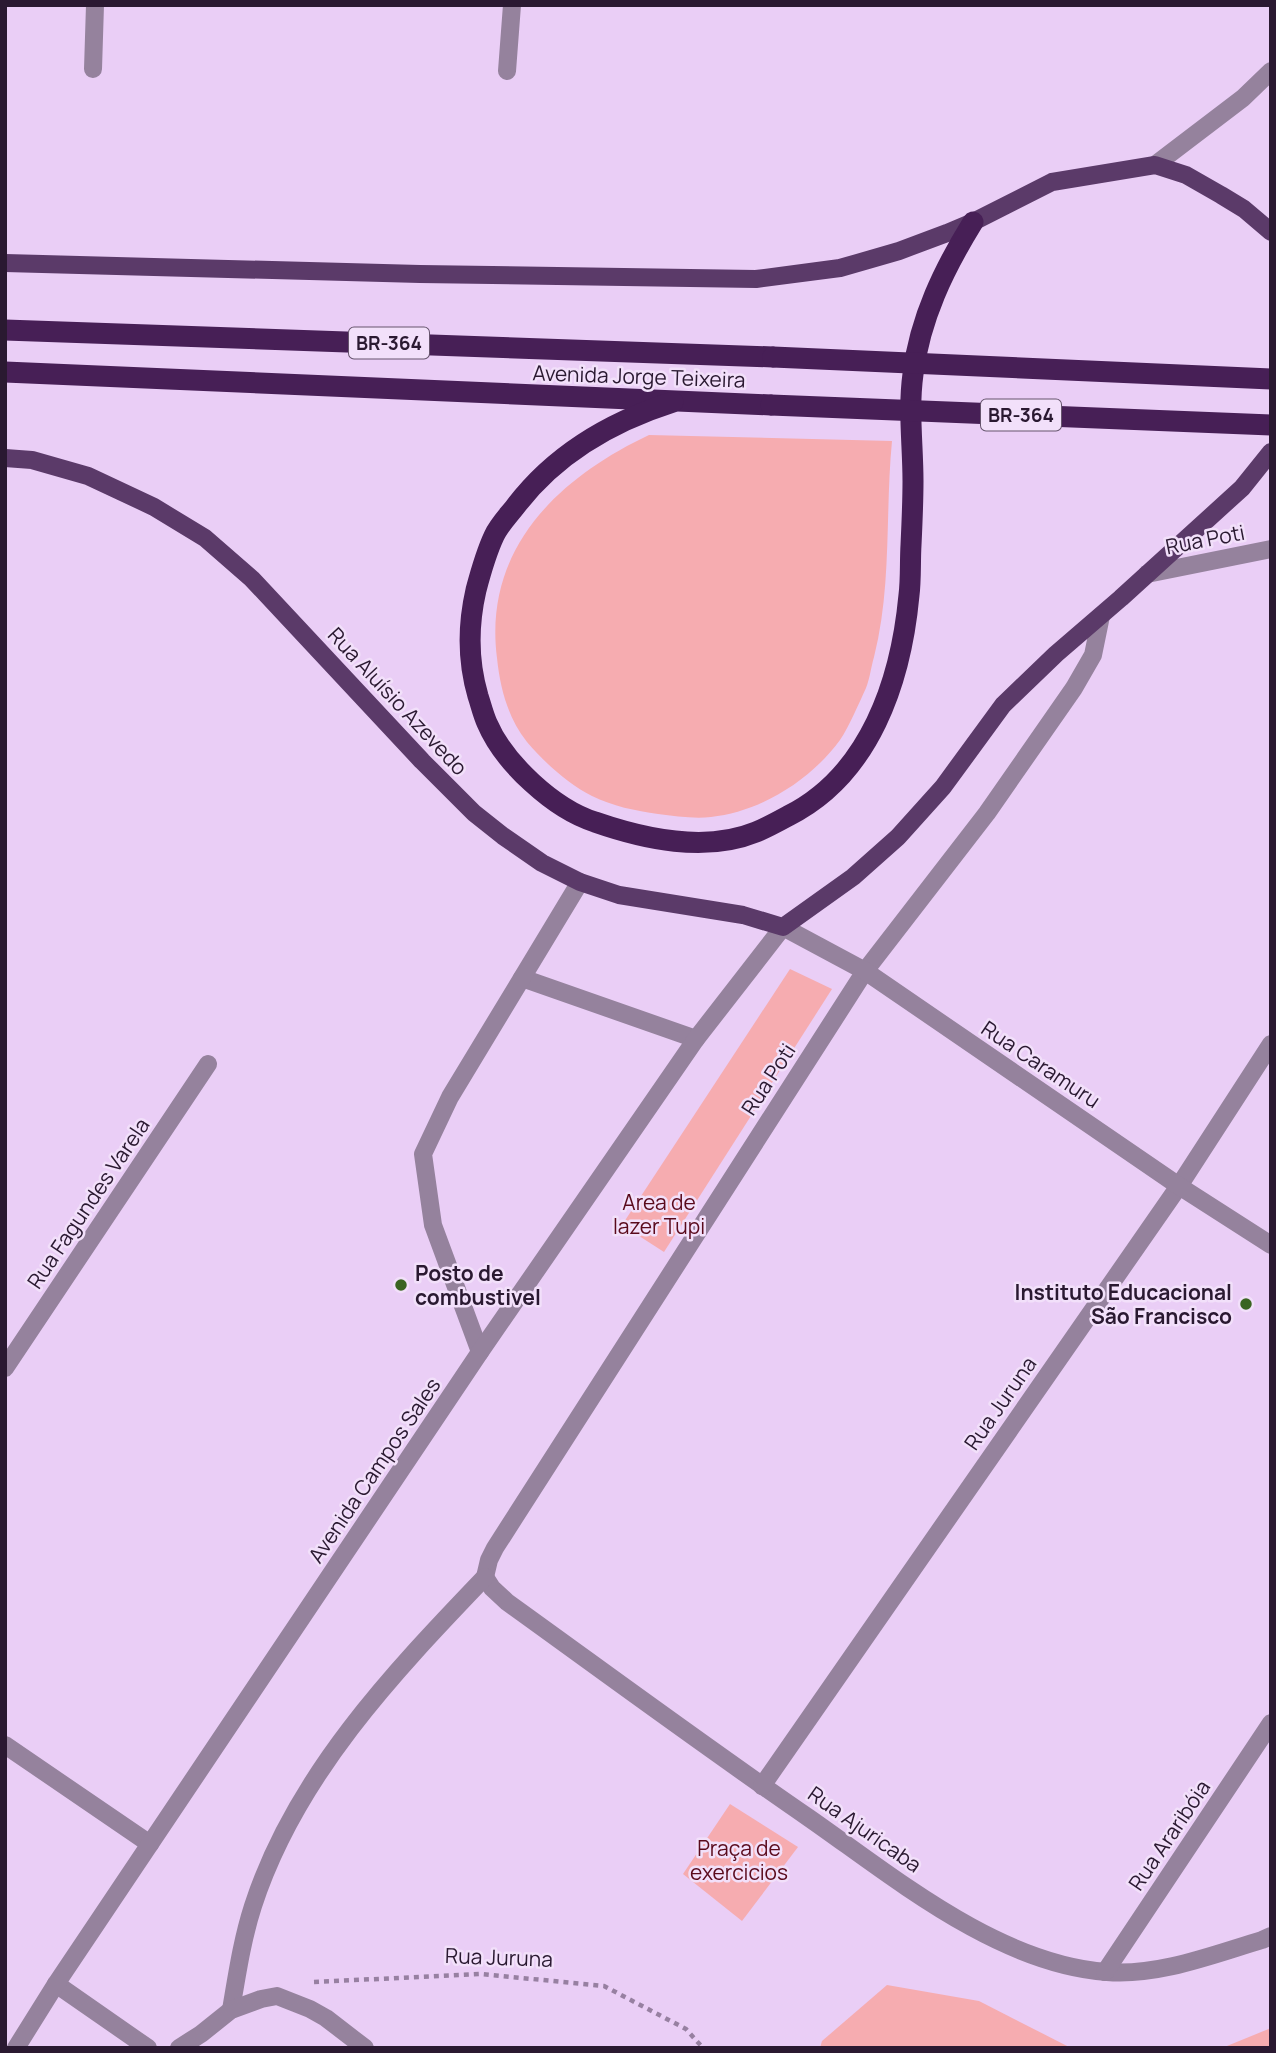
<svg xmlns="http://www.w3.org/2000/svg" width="1276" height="2053" font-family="Manrope,sans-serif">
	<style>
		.green { fill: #f6acb0 }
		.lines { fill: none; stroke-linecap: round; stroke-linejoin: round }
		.path { stroke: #9780a1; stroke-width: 4.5; stroke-dasharray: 5 5; stroke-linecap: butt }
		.minor { stroke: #95829d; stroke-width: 18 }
		.major { stroke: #5b3a69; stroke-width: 18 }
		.highway { stroke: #471f56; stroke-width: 21 }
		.highway-bridge { stroke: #471f56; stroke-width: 21 }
		.poi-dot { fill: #3a6421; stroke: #f2e0fa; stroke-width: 2.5 }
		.labels { text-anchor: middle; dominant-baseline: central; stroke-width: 5; stroke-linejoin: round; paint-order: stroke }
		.shield { fill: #f2e0fa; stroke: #66556d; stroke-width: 2 }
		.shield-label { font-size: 19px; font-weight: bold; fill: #2a1931 }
		.street-label { font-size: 21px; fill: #2a1931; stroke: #f2e0fa }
		.park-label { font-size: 21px; fill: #5a0a1c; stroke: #f2e0fa }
		.poi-label { font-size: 21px; font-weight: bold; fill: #2a1931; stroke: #f2e0fa; text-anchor: start }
	</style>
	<rect width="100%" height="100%" fill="#eacef6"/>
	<g class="green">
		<path d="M649,435l243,6c-7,72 0,146 -18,216 -3,10 -4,21 -8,31 -7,15 -17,39 -26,52 -29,40 -80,72 -129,77 -17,2 -36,-1 -53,-3 -22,-3 -46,-8 -66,-18 -24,-12 -48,-34 -65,-54 -19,-24 -27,-54 -30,-84 -14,-109 61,-180 152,-223z"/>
		<path d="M790,969l42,20 -168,263 -42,-27z"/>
		<path d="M730,1804l68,43 -56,74 -59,-47z"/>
		<path d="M887,1985l92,16 92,47h-251l2,-7z"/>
		<path d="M1271,2028v20h-49z"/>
	</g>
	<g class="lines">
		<path class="path" d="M314,1982l167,-8 123,12 82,43 17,19"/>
		<g class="minor">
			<path d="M93,69l2,-64"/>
			<path d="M507,71l5,-66"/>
			<path d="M1155,165l88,-67 28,-27"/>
			<path d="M1147,574l124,-25"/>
			<path d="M522,978l174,61"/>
			<path d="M480,1352l-47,-127 -10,-71 27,-57 130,-215"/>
			<path d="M5,1368l203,-304"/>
			<path d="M485,1577l4,-17 6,-12 370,-577 122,-158 87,-125 19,-33 8,-39"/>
			<path d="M485,1577l7,11 15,14c100,72 200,146 302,216 86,60 189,146 298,154 52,4 105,-17 155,-32l9,-4"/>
			<path d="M5,1745l145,99"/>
			<path d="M762,1786l417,-600 92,-142"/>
			<path d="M1105,1972l166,-249"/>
			<path d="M56,1984l92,64"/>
			<path d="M231,2010c6,-35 11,-70 22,-104 42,-130 140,-233 232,-329"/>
			<path d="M16,2048l40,-64 424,-632 216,-313 87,-112 82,44 314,215 92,59"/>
			<path d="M179,2048l22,-14 30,-24 30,-11 16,-3 33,13 16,9 39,30"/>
		</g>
		<g class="major">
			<path d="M5,263l415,11 336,5 84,-11 59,-17 48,-18 26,-11 79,-40 103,-17 31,10 35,20 23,14 27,23"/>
			<path d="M5,458l27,2 56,16 66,31 51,31 47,41 170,182 52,52 29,23 39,27 38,19 39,13 124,20 40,12 70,-50 45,-40 45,-50 60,-82 53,-51 65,-56 121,-110 29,-36"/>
		</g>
		<g class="highway">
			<path d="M5,330l768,27"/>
			<path d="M5,372l766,33"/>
			<path d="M673,402c-63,20 -118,52 -158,105 -7,9 -16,18 -21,29 -8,17 -13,35 -18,54 -8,35 -8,72 2,106 3,9 5,18 9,27 17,40 67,86 108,99 49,17 110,31 161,10 10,-4 21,-10 32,-16 82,-41 113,-135 121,-221 2,-16 1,-33 2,-50 1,-21 2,-43 2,-64 0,-36 -5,-71 0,-107 7,-56 31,-105 60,-152"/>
		</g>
		<g class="highway-bridge">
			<path d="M773,357l498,22"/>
			<path d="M771,405l500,20"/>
		</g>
	</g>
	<g class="poi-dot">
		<circle cx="401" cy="1285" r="7"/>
		<circle cx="1246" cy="1304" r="7"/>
	</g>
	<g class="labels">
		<g class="shield">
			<rect x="349" y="327.5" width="80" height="31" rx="5"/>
			<rect x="981" y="399.5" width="80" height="31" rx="5"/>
		</g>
		<g class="shield-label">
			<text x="389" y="343">BR-364</text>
			<text x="1021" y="415">BR-364</text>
		</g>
		<g class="street-label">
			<text transform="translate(639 376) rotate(2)">Avenida Jorge Teixeira</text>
			<text transform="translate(1205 539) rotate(-11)">Rua Poti</text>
			<text transform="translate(398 701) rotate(47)">Rua Aluísio Azevedo</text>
			<text transform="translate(1041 1064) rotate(34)">Rua Caramuru</text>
			<text transform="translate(768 1079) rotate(-57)">Rua Poti</text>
			<text transform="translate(88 1203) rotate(-56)">Rua Fagundes Varela</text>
			<text transform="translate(1000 1403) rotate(-55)">Rua Juruna</text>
			<text transform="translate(374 1470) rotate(-56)">Avenida Campos Sales</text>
			<text transform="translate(865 1829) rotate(35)">Rua Ajuricaba</text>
			<text transform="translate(1169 1835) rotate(-56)">Rua Araribóia</text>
			<text transform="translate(499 1957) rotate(2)">Rua Juruna</text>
		</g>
		<g class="park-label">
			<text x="659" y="1202">Area de<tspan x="659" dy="24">lazer Tupi</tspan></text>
			<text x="739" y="1848">Praça de<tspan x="739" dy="24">exercicios</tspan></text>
		</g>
		<g class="poi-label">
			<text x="415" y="1273">Posto de<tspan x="415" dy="24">combustivel</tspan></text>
			<text x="1232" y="1292" text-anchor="end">Instituto Educacional<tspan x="1232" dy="24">São Francisco</tspan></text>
		</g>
	</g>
	<rect width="1276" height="2053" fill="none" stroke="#2a1931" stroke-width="14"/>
</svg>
